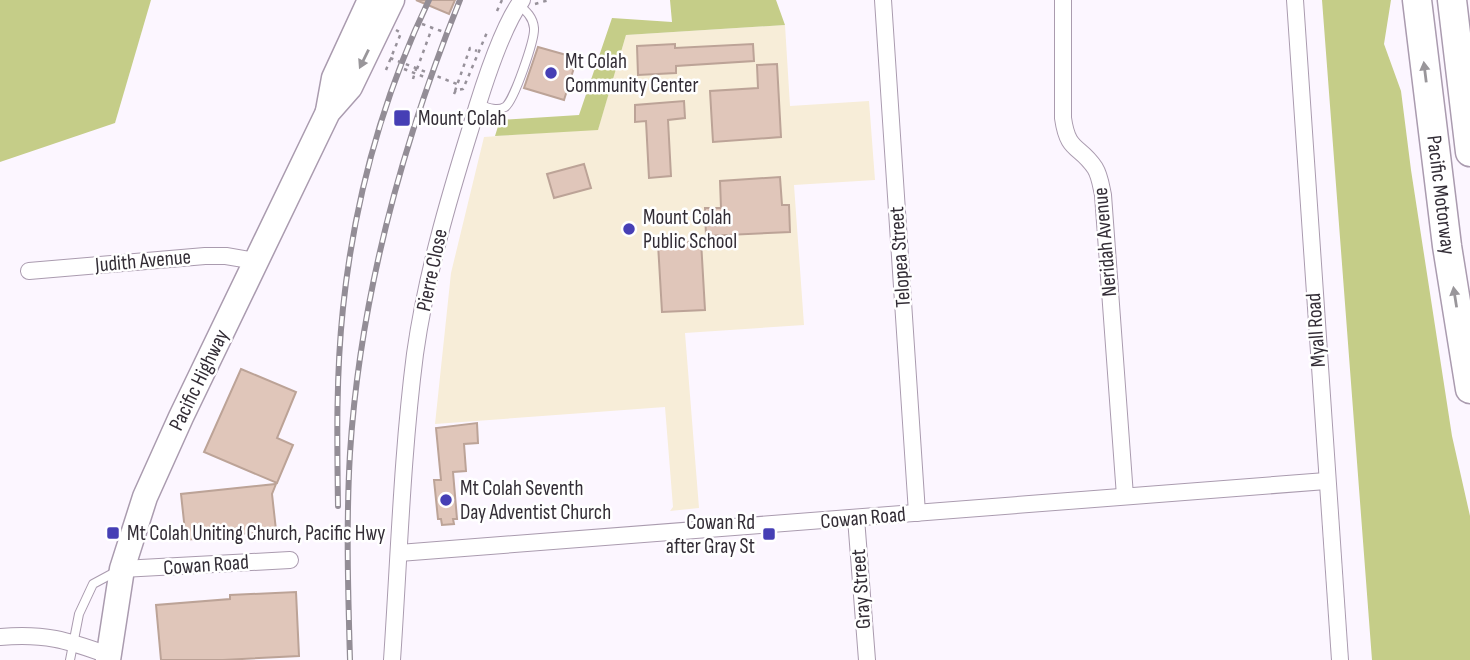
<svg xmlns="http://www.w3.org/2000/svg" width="1470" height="660" font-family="'Sofia Sans Condensed',sans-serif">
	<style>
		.education { fill: #f7edd8 }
		.forest { fill: #c5cd88 }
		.building { fill: #e0c6ba; stroke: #bca397; stroke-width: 2 }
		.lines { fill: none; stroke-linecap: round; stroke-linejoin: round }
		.service-casing { stroke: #aa9baf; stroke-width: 10 }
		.minor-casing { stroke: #aa9baf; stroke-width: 18 }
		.primary-casing { stroke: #aa9baf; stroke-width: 27 }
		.motorway-casing { stroke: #aa9baf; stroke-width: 31 }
		.path { stroke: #97919a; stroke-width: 2.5; stroke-dasharray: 3.5 5; stroke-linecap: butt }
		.service { stroke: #fff; stroke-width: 8 }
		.minor { stroke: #fff; stroke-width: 16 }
		.primary { stroke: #fff; stroke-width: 24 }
		.motorway { stroke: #fff; stroke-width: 28 }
		.rail-casing { stroke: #938d96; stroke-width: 6 }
		.rail { stroke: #fff; stroke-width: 3.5; stroke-dasharray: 10; stroke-linecap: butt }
		.path-bridge { stroke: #97919a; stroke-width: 2.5; stroke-dasharray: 3.5 5; stroke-linecap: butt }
		.oneway { fill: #99969a }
		.poi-dot { fill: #463fb5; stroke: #fff; stroke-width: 2.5 }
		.labels { text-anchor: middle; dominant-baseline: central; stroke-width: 5; stroke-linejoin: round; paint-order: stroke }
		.poi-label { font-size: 21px; fill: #332d36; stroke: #fff; text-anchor: start }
		.street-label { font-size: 21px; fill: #332d36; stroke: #fff }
	</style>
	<rect width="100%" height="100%" fill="#fcf6ff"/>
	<path class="education" d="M785,25l5,81 79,-5 6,79 -81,5 10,140 -119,8 14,175 -29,3 3,-4 -8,-100 -230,17 16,-151 33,-136 114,-8 28,-94z"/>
	<g class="forest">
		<path d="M0,0h151l-36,123 -115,39z"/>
		<path d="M670,0h106l9,25 -159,10 -28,95 -103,6 5,-16 79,-5 33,-97 60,4z"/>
		<path d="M1322,0h69l-7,44 17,47 10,79 41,266 18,80v144h-98z"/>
	</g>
	<g class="building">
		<path d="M416,0h39l-6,14z"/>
		<path d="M675,44v4l78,-4 1,17 -78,5v7l-38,2 -1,-29z"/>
		<path d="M538,47l39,11 -13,42 -40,-12z"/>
		<path d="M777,64l4,73 -68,5 -3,-51 48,-3 -1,-23z"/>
		<path d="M684,101l1,17 -17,2 3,56 -22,2 -3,-57 -11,1v-17z"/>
		<path d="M584,164l7,24 -37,10 -7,-24z"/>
		<path d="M780,177l2,28h7l1,27 -84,4 -1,-28h16l-1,-27z"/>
		<path d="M701,241l4,69 -43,2 -4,-68z"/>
		<path d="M241,369l55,23 -19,46 16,7 -16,38 -73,-31z"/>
		<path d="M477,423l1,20 -14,1 2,27 -13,1 4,47h-4l1,5 -12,1 -1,-6h-3l-4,-39h7l-5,-52z"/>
		<path d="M276,484l-4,10 4,36 -90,10 -5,-46z"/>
		<path d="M296,592l3,64 -76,4h-62l-5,-55 74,-6v-4z"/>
	</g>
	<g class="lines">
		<defs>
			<g id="service">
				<path d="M478,104c8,3 19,8 27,3 9,-6 30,-68 29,-79 -1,-11 -8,-17 -15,-23"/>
				<path d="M70,660l9,-46 14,-30 26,-14"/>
			</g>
			<g id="minor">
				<path d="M883,0l34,513"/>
				<path d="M1063,0v118c5,35 16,26 32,50 5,8 6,18 8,27l22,301"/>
				<path d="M1295,0l45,660"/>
				<path d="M29,271l176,-15h21l30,5"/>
				<path d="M856,518l11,142"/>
				<path d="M399,553l927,-72"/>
				<path d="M122,569l168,-9"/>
				<path d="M0,637c44,-4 67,3 108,18"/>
				<path d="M392,660c7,-102 10,-205 23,-306 11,-78 33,-153 56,-227 10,-34 30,-99 51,-127"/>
			</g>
			<g id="primary">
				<path d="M328,111l6,-33 36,-78"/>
				<path d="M108,660l14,-91 23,-72 36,-80 147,-305 22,-25 42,-87"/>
			</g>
			<g id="motorway">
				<path d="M1417,0l30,246 23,143"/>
				<path d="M1452,0l18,152"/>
			</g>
		</defs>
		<use href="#service" class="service-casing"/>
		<use href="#minor" class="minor-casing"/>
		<use href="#primary" class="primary-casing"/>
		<use href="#motorway" class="motorway-casing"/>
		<g class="path">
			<path d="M535,4l14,-4"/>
			<path d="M497,11l5,-11"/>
			<path d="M422,24l22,8"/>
			<path d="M404,69l23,9"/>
			<path d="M417,69l15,-41"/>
			<path d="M386,70l15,-37 -5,-3"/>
			<path d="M455,91l15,-43 7,3"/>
			<path d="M454,94l2,-4 7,-1 25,-59"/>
		</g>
		<use href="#service" class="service"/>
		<use href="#minor" class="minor"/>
		<use href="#primary" class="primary"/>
		<use href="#motorway" class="motorway"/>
		<defs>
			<g id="rail">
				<path d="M338,506c-1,-66 -2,-132 5,-198 11,-106 40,-212 86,-308"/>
				<path d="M350,660c-2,-69 -4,-138 0,-207 10,-156 52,-309 110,-453"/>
			</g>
		</defs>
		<use href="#rail" class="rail-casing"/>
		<use href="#rail" class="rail"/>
		<g class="path-bridge">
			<path d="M390,58l67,26"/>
			<path d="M413,79l3,-10"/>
		</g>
	</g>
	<defs><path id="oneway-solid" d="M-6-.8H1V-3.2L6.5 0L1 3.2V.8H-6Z" transform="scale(1.75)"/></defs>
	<g class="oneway">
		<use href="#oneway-solid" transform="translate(364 59) rotate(116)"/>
		<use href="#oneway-solid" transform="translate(1425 72) rotate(-97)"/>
		<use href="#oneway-solid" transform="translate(1455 297) rotate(-99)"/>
	</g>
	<g class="poi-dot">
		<circle cx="551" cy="73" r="7"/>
		<rect x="393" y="109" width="18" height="18" rx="3.5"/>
		<circle cx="629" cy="229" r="7"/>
		<circle cx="446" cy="500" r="7"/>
		<rect x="106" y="526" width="14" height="14" rx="3.5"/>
		<rect x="762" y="527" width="14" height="14" rx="3.5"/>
	</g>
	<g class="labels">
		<g class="poi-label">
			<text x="565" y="61">Mt Colah<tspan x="565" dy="24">Community Center</tspan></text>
			<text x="418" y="118">Mount Colah</text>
			<text x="643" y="217">Mount Colah<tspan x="643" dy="24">Public School</tspan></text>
			<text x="460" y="488">Mt Colah Seventh<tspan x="460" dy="24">Day Adventist Church</tspan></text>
			<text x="755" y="522" text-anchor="end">Cowan Rd<tspan x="755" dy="24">after Gray St</tspan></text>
			<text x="127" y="533">Mt Colah Uniting Church, Pacific Hwy</text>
		</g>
		<g class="street-label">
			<text transform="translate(1441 195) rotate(83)">Pacific Motorway</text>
			<text transform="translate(1105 242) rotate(-95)">Neridah Avenue</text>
			<text transform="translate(900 257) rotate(-94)">Telopea Street</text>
			<text transform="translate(143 261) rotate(-5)">Judith Avenue</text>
			<text transform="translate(432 270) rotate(-78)">Pierre Close</text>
			<text transform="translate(1316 330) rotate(-94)">Myall Road</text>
			<text transform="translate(199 380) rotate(-64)">Pacific Highway</text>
			<text transform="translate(863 518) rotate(-5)">Cowan Road</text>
			<text transform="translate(206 565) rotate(-4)">Cowan Road</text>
			<text transform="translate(861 589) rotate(-94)">Gray Street</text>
		</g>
	</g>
</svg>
